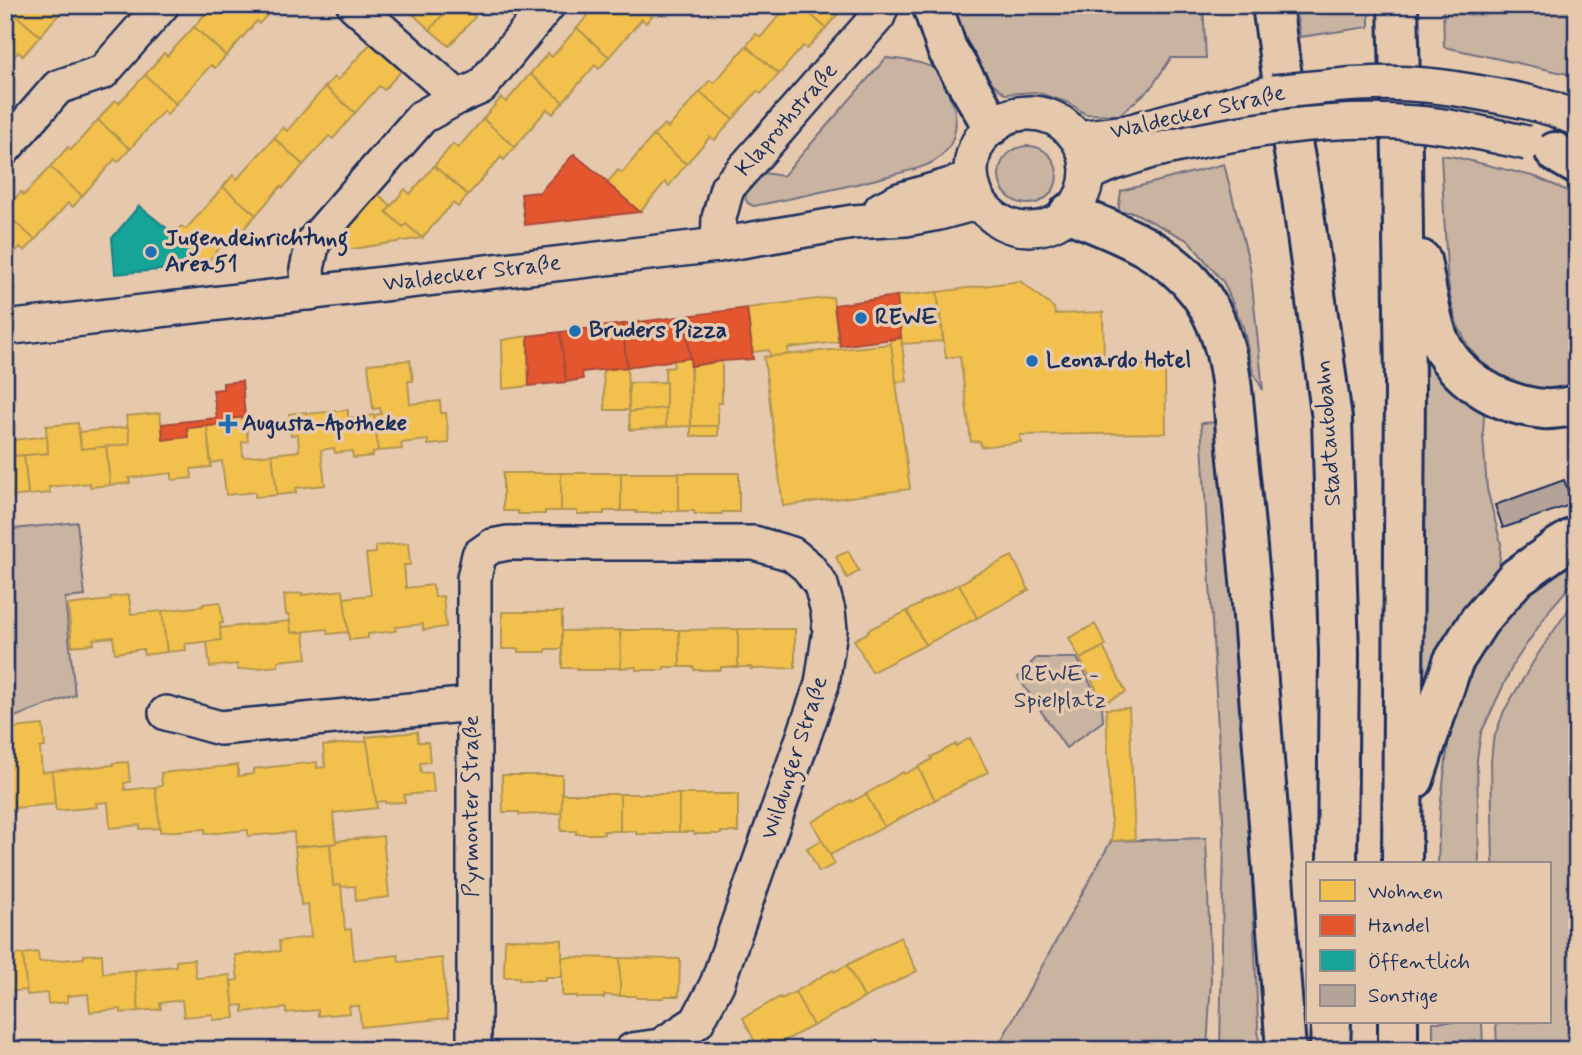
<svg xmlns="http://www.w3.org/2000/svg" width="1582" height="1055" font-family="Mynerve,sans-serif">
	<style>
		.green { fill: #c9b3a1; stroke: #727180; stroke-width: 2 }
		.homes { fill: #f2c14e; stroke: #b29553; stroke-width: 2 }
		.shops { fill: #e4572e; stroke: #a84b3c; stroke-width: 2 }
		.public { fill: #17a398; stroke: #188087; stroke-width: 2 }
		.building { fill: #b3a399; stroke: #1b2f5e; stroke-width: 2 }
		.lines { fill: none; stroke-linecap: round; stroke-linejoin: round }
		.minor-casing { stroke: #1b2f5e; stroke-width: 38 }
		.highway-casing { stroke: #1b2f5e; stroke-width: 44 }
		.minor { stroke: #e6c9ad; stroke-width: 33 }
		.highway { stroke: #e6c9ad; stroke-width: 38 }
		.minor-bridge-casing { stroke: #1b2f5e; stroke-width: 38; stroke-linecap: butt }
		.minor-bridge { stroke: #e6c9ad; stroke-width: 33 }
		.poi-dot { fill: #1f6fb2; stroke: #e6c9ad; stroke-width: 2.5 }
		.labels { text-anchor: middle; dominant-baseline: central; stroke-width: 7; stroke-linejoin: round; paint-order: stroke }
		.street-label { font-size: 23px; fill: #1b2f5e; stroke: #e6c9ad }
		.poi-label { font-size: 23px; font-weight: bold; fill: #1b2f5e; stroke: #e6c9ad; text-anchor: start }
		.park-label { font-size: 23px; fill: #2c3c65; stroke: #e6c9ad }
	</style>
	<rect width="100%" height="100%" fill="#e6c9ad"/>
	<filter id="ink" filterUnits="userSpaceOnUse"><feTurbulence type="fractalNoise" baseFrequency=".0143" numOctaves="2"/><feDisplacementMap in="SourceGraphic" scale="14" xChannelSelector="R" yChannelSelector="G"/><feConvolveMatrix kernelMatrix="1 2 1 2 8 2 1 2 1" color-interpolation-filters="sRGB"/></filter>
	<g filter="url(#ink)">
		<g class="green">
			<path d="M945,5h258l3,53h-35l-21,31 -31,26 -34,-1 -16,-11 -33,-11 -31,2 -33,-29z"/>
			<path d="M1295,5h74v22l-69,10z"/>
			<path d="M1443,5h134v71l-133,-29z"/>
			<path d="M886,58c13,1 43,4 52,14 5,6 8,17 12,25 9,18 8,45 -9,59 -12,11 -29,14 -45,18 -47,13 -95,22 -142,32 -21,-7 2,-24 10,-33l19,3z"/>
			<circle cx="1028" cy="175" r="29"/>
			<path d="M1441,155l14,2 81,20 41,18v191l-41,6 -40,-15 -15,-14 -13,-17 -11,-22 -7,-27 -3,-26z"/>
			<path d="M1224,164l26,102 13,124 -10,-18 -10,-45 -19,-44 -35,-42 -56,-29h-15l3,-21z"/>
			<path d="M1426,339l39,61 19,14 -1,22 4,53 14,55 -2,24 -27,30 -20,28 -12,21 -12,34 -6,-1z"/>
			<path d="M1221,422l27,360 11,268h-39l4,-213 -23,-414z"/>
			<path d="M77,522l8,74 -20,2 10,97 -66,24 -4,-1v-188z"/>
			<path d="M1577,553v25l-26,30 -37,55 -33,70 -4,26 2,105h-41l2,-56 9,-71 9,-37 25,-55 54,-64z"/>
			<path d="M1577,597v453h-80l-1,-28h53v-158h-56l-2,-102 2,-21 11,-30 34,-57z"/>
			<path d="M1036,658h41l25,48 1,15 -37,27 -48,-71z"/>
			<path d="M1206,838l5,142 -4,70h-211l115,-209z"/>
			<path d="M1433,1022h49l1,28h-50z"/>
		</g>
		<g class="homes">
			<path d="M10,5h65l-5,5 -4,-4 -26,30 -33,-28z"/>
			<path d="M220,5h42l8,7 -11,12 -2,-3 -31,35 -32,-29 16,-19 4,4z"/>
			<path d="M403,5h48l-21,25z"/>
			<path d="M451,5h12l12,12 -26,29 -19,-16z"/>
			<path d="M497,5h38l-16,18z"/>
			<path d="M604,5h45l7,6 -10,12 -4,-4 -33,38 -32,-29 18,-21 4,4z"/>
			<path d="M788,5h12l26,23 -19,21 -4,-3 -24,28 -33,-28 10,-12 5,3z"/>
			<path d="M800,5h45l-19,23z"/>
			<path d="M7,8l33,28 -17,20 -5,-4 -13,15v-57z"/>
			<path d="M194,27l32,29 -11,12 -4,-3 -35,39 -31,-29 19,-22 3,3z"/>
			<path d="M577,28l32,29 -10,12 -4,-4 -32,37 -33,-28 18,-21 4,4z"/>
			<path d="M371,43l31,27 -18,20 -5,-4 -24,27 -30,-26 9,-10 4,3z"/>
			<path d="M746,46l33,28 -18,20 -4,-3 -24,28 -33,-27 10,-12 4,3z"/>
			<path d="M530,74l33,28 -10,12 -6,-5 -32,38 -32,-28 18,-21 5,4z"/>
			<path d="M145,75l31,29 -9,11 -4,-4 -33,38 -32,-29 17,-20 4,3z"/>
			<path d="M325,87l30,26 -22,26 -4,-3 -26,29 -29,-27 9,-11 4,4z"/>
			<path d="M700,92l33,27 -18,21 -5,-3 -24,27 -33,-28 11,-12 4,4z"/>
			<path d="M483,119l32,28 -11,13 -3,-3 -33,38 -34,-29 19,-22 5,4z"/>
			<path d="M98,120l32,29 -12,13 -3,-3 -33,37 -32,-29 18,-20 3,3z"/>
			<path d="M653,136l33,28 -17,22 -4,-4 -25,30 -33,-29 11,-13 4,3z"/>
			<path d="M274,138l29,27 -20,23 -2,-2 -25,29 -33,-28 10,-12 4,4z"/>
			<path d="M434,166l34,29 -10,12 -5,-4 -31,35 -16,-14 -3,3 -17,-15 19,-23 5,5z"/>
			<path d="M50,167l32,29 -9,11 -5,-4 -33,37 -30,-27v-4l16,-17 3,3z"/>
			<path d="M223,187l33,28 -22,25 -5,-3 -25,29 -33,-29 10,-11 5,3z"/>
			<path d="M378,194l13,12 -5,6 17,15 3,-3 16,14 -83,13 -2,-11z"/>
			<path d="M5,213l30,27 -10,11 -5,-4 -15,16z"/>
			<path d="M1020,281l34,27 1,6 48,-2 1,54 61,-1 1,68 -146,2 1,7 -40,5 -1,-6 -9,1 -11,-86 -14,2 -9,-66z"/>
			<path d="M937,292l6,49 -41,3 -5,-48z"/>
			<path d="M833,297l5,45 -50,6v7l-18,2 -1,-7 -16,2 -6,-44z"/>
			<path d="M528,336l1,50 -26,3 -1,-49z"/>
			<path d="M901,338l6,43 -11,1 -6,-42z"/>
			<path d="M891,344l19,145 -127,17 -19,-149z"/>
			<path d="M690,358l1,68 -25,1 -1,-59 9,-1 -1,-7z"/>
			<path d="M410,360l3,21h-5l2,23 30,-3 1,12h5l3,30 -21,2v-5l-27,3 1,6 -24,2 -4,-36 7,-1 -1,-6 -7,1 -5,-45z"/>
			<path d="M722,361v42h-4v23h-27v-60z"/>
			<path d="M627,367l2,43h-24l-2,-40z"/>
			<path d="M666,382v26l-37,4v-29z"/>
			<path d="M666,408v19l-36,3 -1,-18z"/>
			<path d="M348,410v8l26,-3 4,36 -5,1v4l-20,2 -1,-7 -17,2 -1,-5 -13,2 4,35 -29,3v5l-19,2 -5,-41 27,-3 -1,-17 -7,1 -2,-21 17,-2v2z"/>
			<path d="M160,413l3,27 25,-3 -1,-9 20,-2 4,41 -20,2 1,9 -20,2v-7l-43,5 1,5 -20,2 -4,-39 24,-2 -4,-28z"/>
			<path d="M245,417l3,24 -6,1 1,15 29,-3 5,41 -22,2v-5l-29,3 -4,-34 -11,2 -4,-37 21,-2 -1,-5z"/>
			<path d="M78,423l3,26 25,-3 4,39 -20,2v-4l-41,4 1,6 -22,2 -4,-40 24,-2 -2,-27z"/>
			<rect x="691" y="426" width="27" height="10"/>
			<path d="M128,427l2,17 -49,5 -1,-17z"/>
			<path d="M47,436l1,17 -43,4v-16z"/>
			<path d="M24,455l4,40 -20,2v-6l-3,1v-35z"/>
			<path d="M503,473h58v38h-16v3h-27v-3h-15z"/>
			<path d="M561,473h60v38h-17v3h-27v-3h-16z"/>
			<path d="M621,473h58v38h-17v2h-26v-2h-15z"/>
			<path d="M679,473h60v39h-17v2h-27l-1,-3h-15z"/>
			<path d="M408,543l2,22h-6l2,23 27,-3 2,12 8,-1 3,31 -23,3v-6l-28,3 1,4 -28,3v4l-19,2 -5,-42 27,-3 -5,-41 10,-1v-7z"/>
			<path d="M848,551l11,20 -12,7 -11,-21z"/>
			<path d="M1012,556l17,34 -52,28 -18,-34 15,-8 -1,-1z"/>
			<path d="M959,584l18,34 -52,27 -18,-34 14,-7 -1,-1z"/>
			<path d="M343,590l5,42 -20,2 -1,-5 -36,4 -2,-18h-3l-2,-20 18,-2v2z"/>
			<path d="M129,595l2,19 31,-3 5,41 -23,3 -1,-6 -28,4 -2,-16 -20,2 1,5 -22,2 -4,-41 43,-5 -1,-3z"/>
			<path d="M220,602l3,21h-3l1,17 -36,4 1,6 -19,2 -5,-41 41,-5v-2z"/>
			<path d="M907,611l18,34 -53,27 -18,-32 15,-8 -1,-2z"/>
			<path d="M502,612h60v37h-16v3h-28v-3h-16z"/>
			<path d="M290,621l1,12 13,-1 3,26 -29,3v5l-40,4 -1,-6 -27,3 -3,-25 14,-2 -1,-12z"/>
			<path d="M1095,624l11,21 -26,14 -11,-21z"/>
			<path d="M738,629h57v39l-44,1 1,-2h-14z"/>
			<path d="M738,629v38h-17v3h-27v-3h-14l-1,-37z"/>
			<path d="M620,630h59l1,37h-16v3h-28v-3l-15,1z"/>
			<path d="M620,630l1,38h-17v2h-27l1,-2h-16v-37z"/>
			<path d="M1103,647l23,45 -22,11 -24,-44z"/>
			<path d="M1129,708l6,131 -23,2 -6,-132z"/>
			<path d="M43,725l2,22 -5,1 2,24 10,-1 3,33 -50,5v-80z"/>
			<path d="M417,732l1,10h10l2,20 -10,1 1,10 11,-1 2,20 -30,3 1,7 -20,1v-2l-9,1 -10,-65z"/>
			<path d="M970,738l18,34 -53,28 -17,-33 14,-8 -1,-2 25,-13v2z"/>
			<path d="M367,741l10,67 -44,5 3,30 -41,4 -1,-15 -46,4v-6l-43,4v-5l-45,3 -5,-45 7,-1 -1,-13 77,-8v11l15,-2v-5l64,-7v6l8,-1 -2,-21z"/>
			<path d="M128,762l2,20 -6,1 1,7 30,-3 5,41 -20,1v-4l-30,3 -2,-26 -12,1 1,4 -41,4 -4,-40 61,-6v-2z"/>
			<path d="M918,767l17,33 -51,27 -18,-33 37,-22 1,2z"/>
			<path d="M502,775h60v38l-43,2v-3h-16z"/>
			<path d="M562,794h58v37h-17l1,3h-28v-3h-15z"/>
			<path d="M620,794h59v38h-16v2h-27v-3h-16z"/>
			<path d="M679,794h59v38h-17v2h-27v-2h-15z"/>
			<path d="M866,794l18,33 -54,28 -18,-33 39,-22v2z"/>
			<path d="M383,836l6,61 -33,4 -1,-15 -14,1v-2l-8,1 -3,-42 6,-1v-2z"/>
			<path d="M822,840l13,24 -16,8 -12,-24z"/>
			<path d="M330,844l3,42 8,-1 4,45 6,-1 3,31 44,-5 1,7 43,-4 6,60 -87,9 -2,-21h-10l1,7 -32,3v-6l-32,3v-5l-43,4v-7l-10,1 -2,-25 7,-1 -3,-25 45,-4 -1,-10 32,-4 -3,-33 -7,1 -6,-58z"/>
			<path d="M5,896h5l2,21h-5l4,38 12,-1 4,36 -22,2z"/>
			<path d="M900,937l17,34 -53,27 -17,-33z"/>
			<path d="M505,939l57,1v37h-17v3h-26v-3h-15z"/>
			<path d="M38,952l1,10 45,-4v-3l18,-1 1,19 32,-3 4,41 -18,2v-4l-31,3 -2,-18 -21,2 1,6 -20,2 -1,-11 -20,2 -4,-41z"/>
			<path d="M562,957l58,1v38l-16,-1v3h-27v-2h-15z"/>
			<path d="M620,958l60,1 -1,37h-15v2h-28v-2h-16z"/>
			<path d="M194,959l2,19 34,-3 5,43 -22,2v-6l-29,3 -2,-17 -22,3 1,6 -22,2 -4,-41 41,-4v-5z"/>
			<path d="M847,965l17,33 -51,28 -18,-34 38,-22 1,2z"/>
			<path d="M795,992l18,34 -47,24h-7l-16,-32 37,-21 1,2z"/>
		</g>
		<g class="shops">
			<path d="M574,154l34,28 -1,1 33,29 -115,13 -4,-31 19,-2z"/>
			<path d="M897,296l4,42 -61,8 -6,-41z"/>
			<path d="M747,308l6,51 -31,2 -31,5 -6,-50z"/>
			<path d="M685,316l5,42 -63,9 -5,-43z"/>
			<path d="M622,324l5,43 -45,5 1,7 -17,3 -6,-50z"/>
			<path d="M560,332l6,50 -37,4 -1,-50z"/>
			<path d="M242,381l3,36 -18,2 1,5 -41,4 1,9 -25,3 -1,-16 55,-6 -4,-28 10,-1v-6z"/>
		</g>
		<path class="public" d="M139,206l35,28 -3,3 33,29 -89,8 -3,-36z"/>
		<path class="building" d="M1564,480l9,24 -70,24 -8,-23z"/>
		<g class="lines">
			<defs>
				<g id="minor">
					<path d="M354,5l104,92"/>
					<path d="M1527,102l26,7 24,10"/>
					<circle cx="1029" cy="171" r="58"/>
					<path d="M1077,138l51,-6 145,-40"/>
					<path d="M5,148l53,-61 45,-15 59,-67"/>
					<path d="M1087,174l27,-11 38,-12"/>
					<path d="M881,209l18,-9 72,-21"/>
					<path d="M718,245l1,-27 8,-30 129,-147 22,-25 4,-11"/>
					<path d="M309,293l-2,-24 6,-27 109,-125 36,-20 23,-10 67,-82"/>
					<path d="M5,328l713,-83 135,-23 53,-3 33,-6 41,-11"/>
					<path d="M166,713l54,15 253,-24"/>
					<path d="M474,1050v-472l5,-23 13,-9 16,-3h246l38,11 16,13 13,18 7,26 2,19 -8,54 -105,300 -20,38 -37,24 -28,4"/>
				</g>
				<g id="highway">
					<path d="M932,5l15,44 45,76"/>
					<path d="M1272,5l16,114 14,79 30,221 7,234 -2,211"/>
					<path d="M1398,5l4,152 3,227 -3,480"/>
					<path d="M1555,152l22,13"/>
					<path d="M1069,213c47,19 97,36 129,78 36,48 35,111 40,168 5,44 9,88 13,132 13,153 23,306 35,459"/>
					<path d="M1421,260c5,25 8,51 16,75 16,44 63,70 107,74 10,1 22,-2 33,-4"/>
					<path d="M1414,779l39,-117 26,-41 37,-43 46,-33 15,-9"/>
					<path d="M1330,1050l1,-28"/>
					<path d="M1398,1050v-28"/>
				</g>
			</defs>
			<use href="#minor" class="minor-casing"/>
			<use href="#highway" class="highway-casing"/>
			<use href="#minor" class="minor"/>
			<use href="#highway" class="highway"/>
			<defs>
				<g id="minor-bridge">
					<path d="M1273,92c50,-5 102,-12 152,-7 35,3 69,10 102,17"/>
					<path d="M1152,151c87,-20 175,-35 264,-28 37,3 74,12 111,20"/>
				</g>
			</defs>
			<use href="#minor-bridge" class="minor-bridge-casing"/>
			<use href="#minor-bridge" class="minor-bridge"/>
		</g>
	</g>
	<g class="poi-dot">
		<circle cx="151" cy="252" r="7"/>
		<circle cx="861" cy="318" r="7"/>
		<circle cx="575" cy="331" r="7"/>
		<circle cx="1032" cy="361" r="7"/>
		<path d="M224.5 413.5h7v7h7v7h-7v7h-7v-7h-7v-7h7z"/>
	</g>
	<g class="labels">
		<g class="street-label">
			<text transform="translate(1198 113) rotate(-13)">Waldecker Straße</text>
			<text transform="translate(787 120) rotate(-49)">Klaprothstraße</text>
			<text transform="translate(472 274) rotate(-7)">Waldecker Straße</text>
			<text transform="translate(1329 433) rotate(-94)">Stadtautobahn</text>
			<text transform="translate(795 758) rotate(-72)">Wildunger Straße</text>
			<text transform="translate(472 806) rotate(-90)">Pyrmonter Straße</text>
		</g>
		<g class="poi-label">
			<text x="165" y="239">Jugendeinrichtung<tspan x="165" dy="26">Area51</tspan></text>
			<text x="875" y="318">REWE</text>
			<text x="589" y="331">Bruders Pizza</text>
			<text x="1046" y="361">Leonardo Hotel</text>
			<text x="242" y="424">Augusta-Apotheke</text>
		</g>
		<g class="park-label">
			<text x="1060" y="675">REWE -<tspan x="1060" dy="26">Spielplatz</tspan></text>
		</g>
	</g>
	<rect width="1582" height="1055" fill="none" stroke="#e6c9ad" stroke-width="28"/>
	<rect x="14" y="14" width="1554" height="1027" fill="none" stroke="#1b2f5e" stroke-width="2.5" filter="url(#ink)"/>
	<rect x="1306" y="862" width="245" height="161" fill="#e6c9ad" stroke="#958b8d" stroke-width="2"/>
	<rect x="1320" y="880" width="35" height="21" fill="#f2c14e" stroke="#958b8d" stroke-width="2"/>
	<text x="1368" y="898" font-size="21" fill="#1b2f5e">Wohnen</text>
	<rect x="1320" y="915" width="35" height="21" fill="#e4572e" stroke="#958b8d" stroke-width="2"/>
	<text x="1368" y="932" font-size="21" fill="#1b2f5e">Handel</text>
	<rect x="1320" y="950" width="35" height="21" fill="#17a398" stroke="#958b8d" stroke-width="2"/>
	<text x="1368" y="968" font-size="21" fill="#1b2f5e">Öffentlich</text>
	<rect x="1320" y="985" width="35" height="21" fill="#b3a399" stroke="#958b8d" stroke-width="2"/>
	<text x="1368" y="1002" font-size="21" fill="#1b2f5e">Sonstige</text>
</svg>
